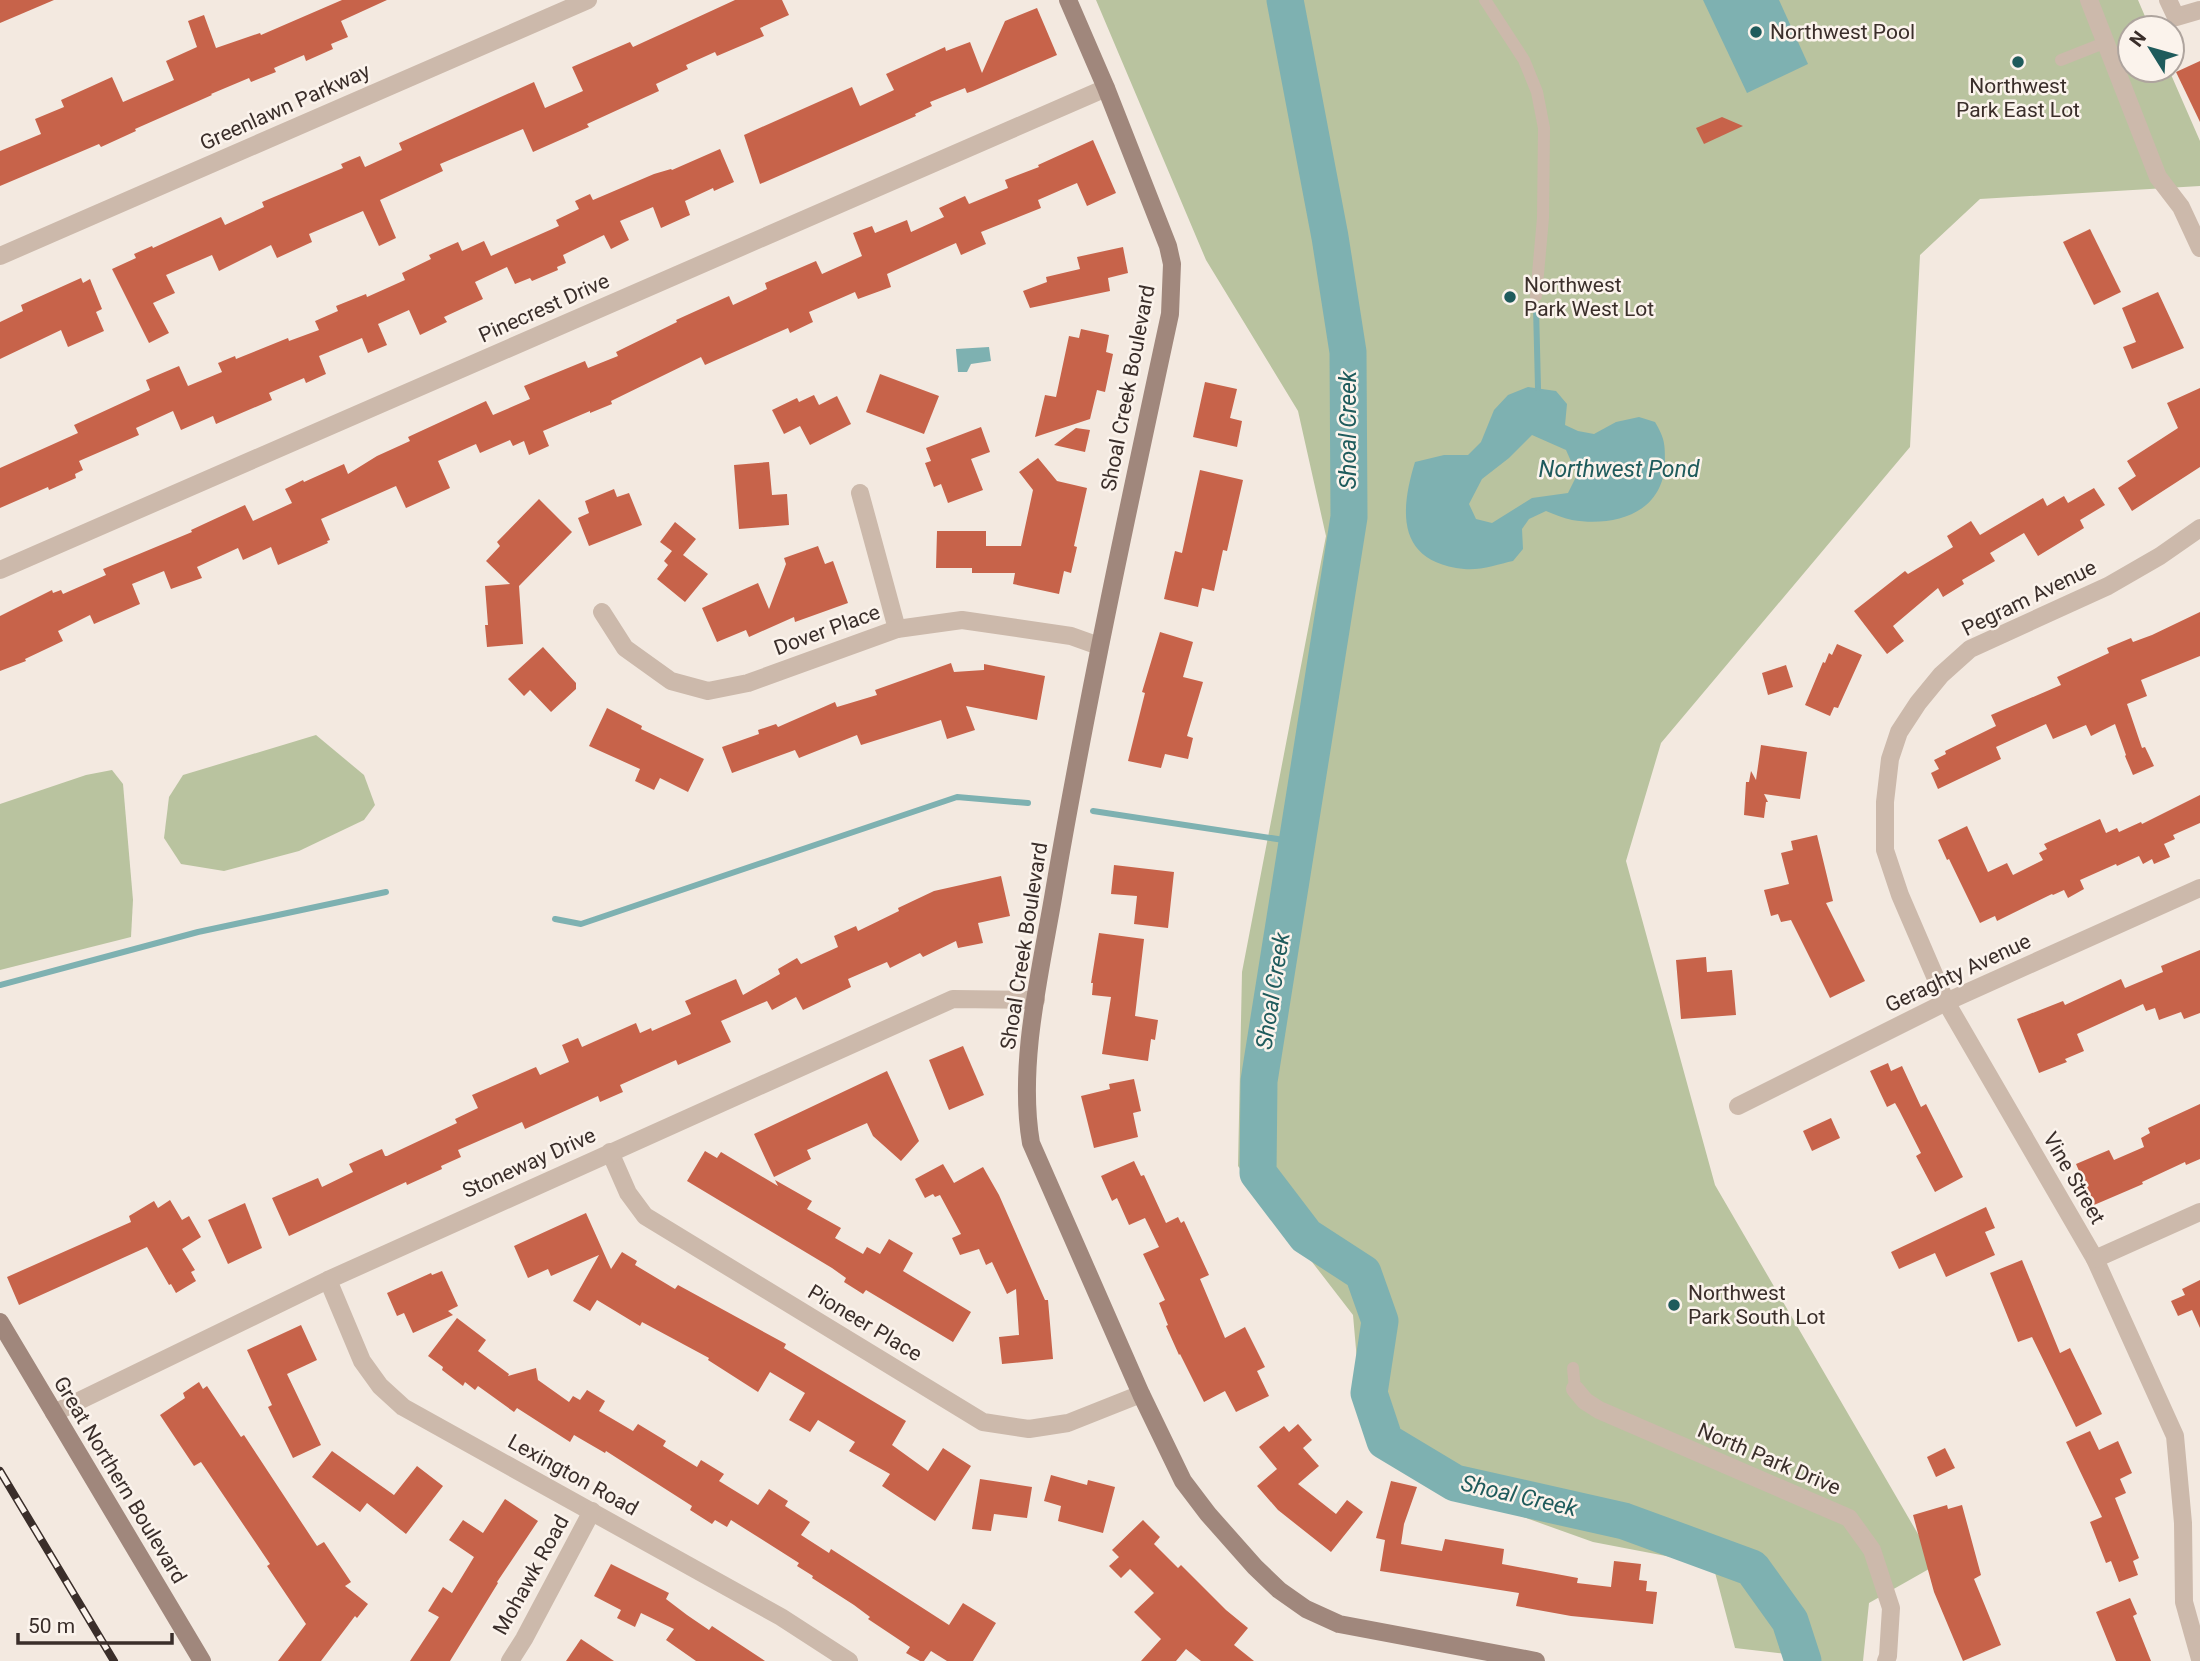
<svg xmlns="http://www.w3.org/2000/svg" width="2200" height="1661" font-family="Roboto,sans-serif">
	<style>
		.green { fill: #b9c39f }
		.water { fill: #7eb1b1; fill-rule: evenodd }
		.lines { fill: none; stroke-linecap: round; stroke-linejoin: round }
		.stream { stroke: #7eb1b1; stroke-width: 6 }
		.river { stroke: #7eb1b1; stroke-width: 37 }
		.building { fill: #c7634a }
		.lane { stroke: #ccb9ab; stroke-width: 12 }
		.street { stroke: #ccb9ab; stroke-width: 18 }
		.secondary { stroke: #a0877c; stroke-width: 18 }
		.rail-casing { stroke: #3a2e2a; stroke-width: 8 }
		.rail { stroke: #fbf3ec; stroke-width: 5; stroke-dasharray: 16; stroke-linecap: butt }
		.poi-dot { fill: #1f5b5c; stroke: #fbf3ec; stroke-width: 2.5 }
		.labels { text-anchor: middle; dominant-baseline: central; stroke-width: 5; stroke-linejoin: round; paint-order: stroke }
		.poi-label { font-size: 21px; fill: #3a2e2a; stroke: #fbf3ec; text-anchor: start }
		.street-label { font-size: 21px; fill: #3a2e2a; stroke: #fbf3ec }
		.water-label { font-size: 23px; font-style: italic; fill: #1f5b5c; stroke: #fbf3ec }
	</style>
	<rect width="100%" height="100%" fill="#f3e9e0"/>
	<g class="green">
		<path d="M1096,0h1042l12,28h-20v42h39l31,71v45l-220,13 -60,56 -10,192 -249,296 -35,118 89,324 221,380 -67,38 -6,58h-53l-15,-6 -60,-7 -22,-83 -120,-23 -151,-54 -79,-59 -10,-114 -115,-149 4,-194 84,-436 -28,-125 -92,-151z"/>
		<path d="M316,735l48,40 11,30 -11,15 -65,31 -75,20 -43,-7 -17,-26 5,-41 14,-22z"/>
		<path d="M112,770l11,14 10,116 -2,37 -131,33v-166l86,-29z"/>
	</g>
	<g class="water">
		<path d="M1703,0h76l29,64 -61,29z"/>
		<path d="M989,347l2,14 -20,3 -4,8h-9l-2,-23z"/>
		<path d="M1528,387l28,4 11,13 -2,21 13,6 16,3 22,-12 23,-5 16,5c10,17 10,22 10,41 -2,51 -51,64 -93,57 -9,-2 -18,-6 -26,-9l-17,8 -7,10 1,20 -10,12c-14,3 -34,10 -49,8 -66,-7 -65,-55 -49,-107l29,-7h24l13,-13 13,-32 14,-15zM1532,435l34,15 11,25 -9,18 -36,5 -40,25 -16,-4 -7,-15 13,-25 27,-21z"/>
	</g>
	<g class="lines">
		<g class="stream">
			<path d="M1536,307l2,81"/>
			<path d="M1093,811l204,31"/>
			<path d="M555,919l26,5 376,-127 71,6"/>
			<path d="M0,985l198,-53 188,-40"/>
		</g>
		<path class="river" d="M1285,0l45,237 18,115 1,165 -90,564 -1,92 48,63 57,37 17,48 -11,72 16,48 70,42 169,38 128,47 38,53 13,40"/>
	</g>
	<g class="building">
		<path d="M0,0h54l-54,23z"/>
		<path d="M342,0h45l-46,21 7,16 -17,7 2,5 -27,12 -2,-6 -30,13 2,4 -25,10 -2,-4 -38,16 1,1 -77,34 1,2 -35,16 -2,-3 -99,42v-35l41,-17 -6,-15 29,-12 -3,-7 51,-23 11,25 51,-22 -8,-19 31,-14 -9,-26 16,-6 12,33 44,-15 1,2z"/>
		<path d="M735,0h47l7,15 -29,13 4,8 -47,20 -2,-4 -29,13 2,4 -32,15 3,7 -72,33 2,3 -56,25 -10,-23 -83,35 3,7 -63,29 16,38 -17,8 -16,-35 -54,23 3,8 -35,16 -6,-13 -52,26 -7,-16 -46,20 9,18 -22,10 16,30 -20,10 -37,-74 24,-11 -2,-4 18,-8 1,2 68,-31 4,8 39,-18 -2,-5 81,-34 -2,-4 19,-8 5,11 37,-17 -3,-7 135,-61 11,26 38,-17 -11,-24 58,-25 3,5z"/>
		<path d="M1037,8l20,47 -84,36 -6,2 -2,-5 -35,14 2,4 -17,8 1,2 -156,68 -16,-49 108,-48 8,19 34,-16 -8,-16 59,-27 1,4 24,-9 12,31 23,-52z"/>
		<path d="M2200,61v61l-24,-50z"/>
		<path d="M1722,117l21,9 -39,18 -8,-16z"/>
		<path d="M1093,140l23,53 -29,13 -10,-23 -39,17 3,8 -60,24 5,12 -25,11 -5,-12 -69,31 4,13 -33,12 -3,-7 -46,20 4,10 -23,11 -2,-5 -83,37 -4,-8 -90,44 1,3 -22,9v-2l-47,20 6,15 -20,9 -5,-14 -11,5 -3,-6 -30,13 -4,-9 -38,17 12,27 -44,20 -10,-22 -75,33 9,21 -3,1 1,2 -50,22 -7,-18 -28,13 -5,-12 -41,19 5,11 -31,11 -7,-18 -32,13 8,20 -46,20 -4,-9 -32,16 5,10 -38,18 1,2 -26,10v-55l52,-26 1,3 8,-3 2,4 43,-19 -3,-6 89,-37 -1,-2 54,-25 8,16 39,-18 -7,-14 18,-9 1,2 40,-18 4,10 29,-18 33,-15 -2,-4 78,-36 7,14 37,-16 -6,-13 61,-25 3,7 30,-12 -2,-4 61,-30 -1,-2 53,-24 4,9 34,-16 -2,-6 51,-22 6,13 40,-18 -9,-23 19,-7 3,7 32,-13 4,12 33,-15 -5,-9 26,-12 4,8 39,-16 -3,-8 34,-13 -1,-2z"/>
		<path d="M720,149l14,33 -20,9 -1,-3 -28,13 5,14 -29,13 -8,-21 -33,14 9,19 -18,9 -7,-14 -41,20 3,8 -9,4 1,3 -26,11 -2,-3 -15,6 -8,-17 -32,15 8,17 -39,18 3,5 -27,13 -11,-25 -31,14 9,21 -19,8 -6,-15 -43,18 7,18 -20,9 -2,-5 -35,15 3,7 -56,24 -3,-8 -32,14 -8,-19 -37,17 3,7 -60,26 4,9 -8,4 1,4 -27,12 -1,-3 -48,21v-40l78,-35 -4,-8 76,-35 -4,-10 33,-14 9,20 34,-14 -4,-9 17,-7 1,3 52,-21 1,3 30,-11 -4,-9 23,-10 -2,-5 30,-12 1,3 38,-17 -3,-7 29,-14 -2,-4 29,-13 4,9 22,-10 7,15 68,-30 -3,-6 23,-11 -4,-8 15,-7 3,6 61,-26 17,-5 1,1z"/>
		<path d="M2090,229l31,63 -27,13 -31,-63z"/>
		<path d="M1123,247l5,26 -20,5 2,13 -80,17 -7,-17 24,-9 -1,-5 34,-8 -3,-12z"/>
		<path d="M81,278l2,5 7,-4 12,30 -6,3 8,19 -36,16 -7,-17 -61,29v-37l23,-11 -2,-6z"/>
		<path d="M2158,292l26,56 -52,21 -9,-22 13,-5 -14,-34z"/>
		<path d="M1081,329l28,6 -3,17 7,2 -8,38 -8,-2 -7,29 -55,18 10,-42 11,2 13,-61 10,2z"/>
		<path d="M880,374l59,22 -15,38 -58,-22z"/>
		<path d="M1205,382l32,7 -7,29 12,3 -5,26 -44,-10z"/>
		<path d="M2200,388v79l-68,44 -14,-23 18,-12 -9,-15 51,-33 -11,-25z"/>
		<path d="M814,395l5,10 18,-9 14,28 -41,21 -10,-19 -16,8 -12,-24 25,-12 2,4z"/>
		<path d="M981,427l9,25 -19,7 12,31 -35,13 -7,-19 -7,3 -9,-24 6,-2 -5,-13z"/>
		<path d="M1076,428l14,2 -5,22 -31,-7z"/>
		<path d="M1038,458l19,23 30,7 -13,58 3,1 -6,26 -7,-2 -5,23 -46,-10 2,-11h-43v-5h-36l1,-37h49v15h35l12,-56 -14,-18z"/>
		<path d="M769,462l3,33 15,-1 2,31 -50,4 -5,-64z"/>
		<path d="M1200,470l43,10 -16,71 -4,-1 -9,41 -12,-3 -4,19 -34,-8 11,-48 7,2z"/>
		<path d="M2094,488l11,17 -25,15 4,8 -46,28 -14,-23 -34,20 5,8 -33,19 2,4 -21,13 -5,-9 -45,38 11,15 -17,13 -33,-43 51,-40 3,3 45,-27 -6,-11 24,-15 9,14 63,-37 4,8 17,-10 4,7z"/>
		<path d="M614,489l3,8 12,-4 13,32 -53,21 -11,-28 11,-5 -4,-12z"/>
		<path d="M539,499l33,33 -53,54 4,58 -36,3 -2,-22h3l-3,-39 25,-2 -24,-23 14,-15 -3,-4z"/>
		<path d="M675,522l21,17 -13,16 25,19 -23,28 -28,-23 11,-14 -4,-4 8,-10 -12,-9z"/>
		<path d="M818,546l7,18 8,-3 15,42 -53,19 -1,-5 -45,20 -3,-7 -29,12 -15,-34 56,-25 11,26 17,-45 -2,-6z"/>
		<path d="M2200,612v44l-59,24 6,16 -20,8 15,44 3,-1 9,19 -21,9 -8,-19 1,-1 -11,-31 -24,12 -5,-11 -33,14 -7,-15 -50,23 5,12 -63,30 -7,-16 8,-4 -5,-9 12,-6 -1,-3 51,-25 -5,-11 70,-30 -4,-8 52,-24 -2,-5 24,-10 2,4 19,-7z"/>
		<path d="M1160,632l33,10 -10,35 20,5 -16,54 6,2 -5,21 -23,-5 -4,14 -33,-7 17,-68 -3,-1z"/>
		<path d="M1837,644l25,11 -24,53 -4,-1 -4,9 -25,-11 18,-43 2,1 4,-10 3,2z"/>
		<path d="M543,647l33,36v6l-25,23 -21,-22 -6,6 -16,-17z"/>
		<path d="M951,663l3,9 30,-2v-6l61,12 -8,44 -71,-14 9,24 -28,9 -6,-19 -80,25 -4,-10 -58,23 -4,-8 -63,23 -10,-26 37,-13 -1,-4 18,-6 2,3 57,-25 2,5 40,-12 -2,-5z"/>
		<path d="M1786,665l7,22 -25,8 -6,-22z"/>
		<path d="M607,708l35,18 -1,3 63,30 -16,33 -28,-14 -6,12 -19,-9 5,-12 -51,-23z"/>
		<path d="M1761,745l46,7 -7,47 -36,-5 4,8h-2l-2,16 -20,-3 2,-33h3l2,-11 5,9z"/>
		<path d="M2200,795v28l-27,12 2,4 -11,5 6,13 -16,7 -2,-5 -9,5 -4,-8 -22,10 -1,-2 -36,16 4,9 -16,9 -4,-8 -11,5 -1,-1 -55,27 -2,-5 -15,7 -31,-64 -2,1 -9,-20 29,-14 21,46 19,-9 6,12 30,-15 -4,-7 8,-4 -3,-5 56,-25 6,14 11,-5 2,4 22,-10 1,2z"/>
		<path d="M1817,835l16,66 -7,2 39,78 -35,17 -39,-78 -10,2 -3,-8 -7,2 -7,-26 25,-6 -8,-31 12,-3 -2,-9z"/>
		<path d="M1114,865l60,7 -6,56 -34,-4 3,-28 -26,-2z"/>
		<path d="M1001,876l9,40 -32,7 5,20 -25,5 -2,-7 -33,16 -3,-4 -30,15 -3,-6 -39,17 3,8 -48,23 -7,-13 -24,13 -5,-9 -46,20 10,21 -53,23 -2,-5 -56,25 3,7 -23,10 -2,-6 -73,33 -3,-7 -64,28 3,7 -20,9 1,3 -35,16 -1,-3 -117,54 -17,-38 46,-20 4,9 31,-15 -4,-8 33,-15 3,7h2l70,-33 -2,-4 23,-11 -6,-13 64,-28 4,8 29,-13 -7,-17 16,-7 4,9 54,-24 4,10 11,-5 1,3 39,-17 -6,-13 51,-22 7,16 37,-21 -2,-5 19,-11 4,6 37,-17 -4,-11 22,-10 2,5 41,-20 -1,-3 36,-17z"/>
		<path d="M1099,933l45,6 -9,77 23,4 -3,20 -4,-1 -3,22 -46,-7 9,-57 -19,-2 1,-12h-2z"/>
		<path d="M2200,950v63l-16,6 -3,-7 -22,8 -4,-12 -9,3 -3,-7 -66,30 7,17 -19,8 2,3 -28,11 -22,-54 46,-18 2,4 56,-26 4,9 38,-16 -2,-6z"/>
		<path d="M1706,957l1,15 25,-2 4,45 -55,4 -5,-59z"/>
		<path d="M963,1046l21,49 -35,15 -20,-50z"/>
		<path d="M1888,1063l3,8 11,-5 19,41 5,-3 37,73 -28,15 -19,-36 5,-3 -22,-43 -4,-7 -8,4 -17,-36z"/>
		<path d="M887,1071l32,70 -18,20 -28,-25 -6,-13 -60,27 4,9 -37,18 -20,-43z"/>
		<path d="M1134,1079l7,32 -8,2 5,24 -44,11 -13,-52 29,-7 -1,-5z"/>
		<path d="M2200,1104v55l-14,6 -1,-3 -43,20 1,2 -49,21 -18,-41 33,-14 5,10 30,-13 -3,-9 9,-5 -2,-5z"/>
		<path d="M1831,1118l9,20 -28,13 -9,-20z"/>
		<path d="M705,1151l12,7 4,-6 57,34 -3,-6 37,21 -5,8 34,19 -6,10 28,16 4,-7 13,7 9,-15 24,14 -10,18 68,41 -18,30 -87,-52 -3,4 -19,-12 2,-4 -14,-10 -145,-87z"/>
		<path d="M1134,1161l7,15 3,-1 22,48 12,-6 3,6 3,-2 25,54 -9,4 25,59 20,-11 20,40 -8,4 12,25 -33,16 -11,-21 -21,11 -24,-48 -1,1 -13,-29 2,-1 -9,-22 6,-3 -22,-46 16,-7 -14,-29 -16,7 -12,-27 -5,3 -11,-25z"/>
		<path d="M943,1164l11,19 29,-16 16,28 46,105h3l5,59 -51,5 -3,-27 20,-2 -3,-46 -9,5 -15,-32 -6,3 -7,-16 -19,6 -8,-17 9,-4 -21,-39 -5,2 -2,-3 -8,4 -10,-19z"/>
		<path d="M170,1200l12,20 7,-4 12,21 -19,12 13,21 -4,2 5,9 -20,12 -5,-9 -2,1 -22,-38 -128,58 -12,-28 124,-55 -2,-6 25,-15 4,7z"/>
		<path d="M245,1203l17,45 -34,16 -20,-44z"/>
		<path d="M1986,1207l9,21 -10,4 10,23 -49,22 -11,-24 -36,16 -8,-17z"/>
		<path d="M586,1213l25,56 11,-17 15,9 -2,4 40,24 3,-4 108,59 -2,4 122,73 -14,24 36,26 15,-23 28,18 -36,55 -53,-35 8,-12 -41,-23 6,-9 -37,-22 -8,12 -21,-12 16,-27 -35,-21 -12,20 -50,-32 1,-2 -67,-36 -2,4 -43,-26 -7,11 -17,-10 26,-46 -48,21 -3,-7 -20,9 -14,-32z"/>
		<path d="M2022,1260l38,93 10,-5 32,66 -26,13 -44,-90 -14,5 -28,-69z"/>
		<path d="M442,1271l16,35 -10,5 5,4 -40,18 -9,-20 -7,3 -10,-23 44,-20 1,2z"/>
		<path d="M2200,1280v48l-8,-18 -14,6 -7,-15 14,-6 -3,-6z"/>
		<path d="M457,1318l29,22 -8,11 31,23 -1,2 28,-8 2,12 31,22 4,-6 7,4 7,-10 18,11 -6,10 34,20 5,-7 28,17 -3,5 34,21 4,-7 23,14 -5,7 39,24 11,-16 19,12 -3,5 25,16 -9,13 28,18 2,-4 118,76 14,-22 33,20 -23,38h-26l-16,-10 -7,10h-4l-14,-8 4,-6 -42,-28 2,-2 -16,-12 -42,-27 1,-2 -16,-10 2,-3 -68,-43 -4,7 -12,-7 -3,4 -22,-14 2,-4 -86,-55 -1,2 -31,-18 -4,7 -53,-34 -3,4 -36,-26 -3,4 -10,-8 -2,4 -21,-16 1,-3 -15,-11z"/>
		<path d="M301,1325l16,35 -30,14 34,71 -28,13 -25,-51 4,-2 -25,-55z"/>
		<path d="M199,1382l4,7 4,-3 34,51 3,-2 73,111 7,-4 27,40 -6,4 23,18 -11,14 -2,-2 -34,45h-43l28,-37 -39,-58 3,-2 -69,-102 -7,4 -34,-51 25,-17 -2,-5z"/>
		<path d="M1298,1424l14,16 -9,8 16,18 -21,18 38,30 11,-14 16,12 -32,40 -53,-42 -21,-24 20,-17 -18,-22 25,-21 5,6z"/>
		<path d="M2090,1431l9,19 19,-9 14,32 -12,6 6,14 -11,5 24,60 -6,3 5,14 -19,7 -8,-21 -5,2 -16,-41 12,-5 -36,-75z"/>
		<path d="M1945,1448l10,20 -19,9 -9,-20z"/>
		<path d="M332,1451l62,44 23,-29 26,20 -37,48 -39,-31 -7,9 -48,-35z"/>
		<path d="M1051,1475l36,10 1,-5 27,7 -12,46 -45,-12 3,-15 -17,-5z"/>
		<path d="M980,1479l52,8 -5,31 -33,-4 -3,17 -19,-2z"/>
		<path d="M1391,1481l26,6 -13,37 -3,20 41,7 3,-12 59,10 -2,15 76,14 -1,5 34,4 3,-26 27,3 -2,16 8,1 -1,10 11,1 -4,32 -82,-8 -55,-10 3,-13 -139,-22 5,-31 -9,-2z"/>
		<path d="M505,1499l33,22 -41,61 1,1 -48,78h-40l29,-44 -11,-6 15,-24 9,6 22,-36 -25,-17 14,-20 20,13z"/>
		<path d="M1947,1505l1,4 14,-4 19,70 -7,4 27,66 -38,16 -29,-69 -21,-77z"/>
		<path d="M1143,1520l17,17 -6,7 24,24 3,-3 45,45 22,18 -14,17 20,16h-53l-15,-12 -10,12h-35l20,-22 -27,-27 20,-19 -24,-24 -9,9 -12,-12 10,-9 -7,-7z"/>
		<path d="M611,1564l58,29 -3,6 21,16 22,15 3,-4 53,35h-69l-30,-21 8,-11 -33,-16 -6,14 -18,-9 4,-8 -27,-14z"/>
		<path d="M2130,1598l7,16 -4,2 18,45h-35l-20,-49z"/>
		<path d="M581,1639l33,22h-48z"/>
	</g>
	<g class="lines">
		<g class="lane">
			<path d="M1485,0l39,60 13,32 7,36 -1,90 -7,78"/>
			<path d="M2061,60l43,-17"/>
			<path d="M1573,1368l2,21"/>
		</g>
		<g class="street">
			<path d="M2089,0l69,177 23,30 19,41"/>
			<path d="M2168,0l8,17 24,-7"/>
			<path d="M0,256l588,-256"/>
			<path d="M860,493l37,136"/>
			<path d="M2200,528l-40,28 -52,30 -138,63 -29,26 -23,28 -19,29 -9,27 -5,43v48l15,45 46,107 149,257 80,177 8,87 1,79 16,57"/>
			<path d="M0,570l1106,-482"/>
			<path d="M602,612l23,36 46,33 37,10 40,-8 149,-54 65,-9 109,16 28,10"/>
			<path d="M1738,1106l208,-104 254,-114"/>
			<path d="M610,1152l18,41 17,23 338,206 46,7 39,-6 73,-29"/>
			<path d="M2095,1259l105,-47"/>
			<path d="M328,1280l34,81 18,25 23,21 378,210 68,44"/>
			<path d="M1575,1389l10,12 14,9 250,108 23,32 19,58 -3,48 -2,5"/>
			<path d="M54,1413l274,-133 625,-281 83,1"/>
			<path d="M510,1661l14,-22 68,-128"/>
		</g>
		<g class="secondary">
			<path d="M1068,0l38,88 62,158 4,18 -2,50c-41,190 -82,380 -115,572 -13,80 -38,176 -24,257l110,251 42,87 25,33 47,53 24,23 27,19 33,15 197,37"/>
			<path d="M0,1322l202,339"/>
		</g>
		<defs>
			<path id="rail" d="M0,1471l114,190"/>
		</defs>
		<use href="#rail" class="rail-casing"/>
		<use href="#rail" class="rail"/>
	</g>
	<g class="poi-dot">
		<circle cx="1756" cy="32" r="7"/>
		<circle cx="2018" cy="62" r="7"/>
		<circle cx="1510" cy="297" r="7"/>
		<circle cx="1674" cy="1305" r="7"/>
	</g>
	<g class="labels">
		<g class="poi-label">
			<text x="1770" y="32">Northwest Pool</text>
			<text x="2018" y="86" text-anchor="middle">Northwest<tspan x="2018" dy="24">Park East Lot</tspan></text>
			<text x="1524" y="285">Northwest<tspan x="1524" dy="24">Park West Lot</tspan></text>
			<text x="1688" y="1293">Northwest<tspan x="1688" dy="24">Park South Lot</tspan></text>
		</g>
		<g class="street-label">
			<text transform="translate(285 107) rotate(-24)">Greenlawn Parkway</text>
			<text transform="translate(544 308) rotate(-24)">Pinecrest Drive</text>
			<text transform="translate(1128 388) rotate(-79)">Shoal Creek Boulevard</text>
			<text transform="translate(2029 598) rotate(-26)">Pegram Avenue</text>
			<text transform="translate(827 630) rotate(-20)">Dover Place</text>
			<text transform="translate(1024 946) rotate(-81)">Shoal Creek Boulevard</text>
			<text transform="translate(1958 973) rotate(-25)">Geraghty Avenue</text>
			<text transform="translate(529 1163) rotate(-24)">Stoneway Drive</text>
			<text transform="translate(2074 1178) rotate(60)">Vine Street</text>
			<text transform="translate(865 1323) rotate(31)">Pioneer Place</text>
			<text transform="translate(1769 1459) rotate(23)">North Park Drive</text>
			<text transform="translate(573 1475) rotate(29)">Lexington Road</text>
			<text transform="translate(120 1480) rotate(59)">Great Northern Boulevard</text>
			<text transform="translate(531 1575) rotate(-61)">Mohawk Road</text>
		</g>
		<g class="water-label">
			<text transform="translate(1348 430) rotate(-90)">Shoal Creek</text>
			<text x="1619" y="469">Northwest Pond</text>
			<text transform="translate(1273 991) rotate(-81)">Shoal Creek</text>
			<text transform="translate(1519 1496) rotate(13)">Shoal Creek</text>
		</g>
	</g>
	<g transform="translate(2151 49) rotate(307)"><circle r="33" fill="#fbf3ec" stroke="#aea49e" stroke-width="2"/>
	<path d="M0-5L12 26L0 18L-12 26Z" fill="#1f5b5c"/>
	<text y="-10" font-size="19" font-weight="bold" text-anchor="middle" fill="#3a2e2a">N</text>
	</g>
	<path d="M18 1633v10h154v-10" fill="none" stroke="#3a2e2a" stroke-width="3.5"/>
	<text x="28" y="1633" font-size="21" fill="#3a2e2a" stroke="#fbf3ec" stroke-width="5" paint-order="stroke">50 m</text>
</svg>
